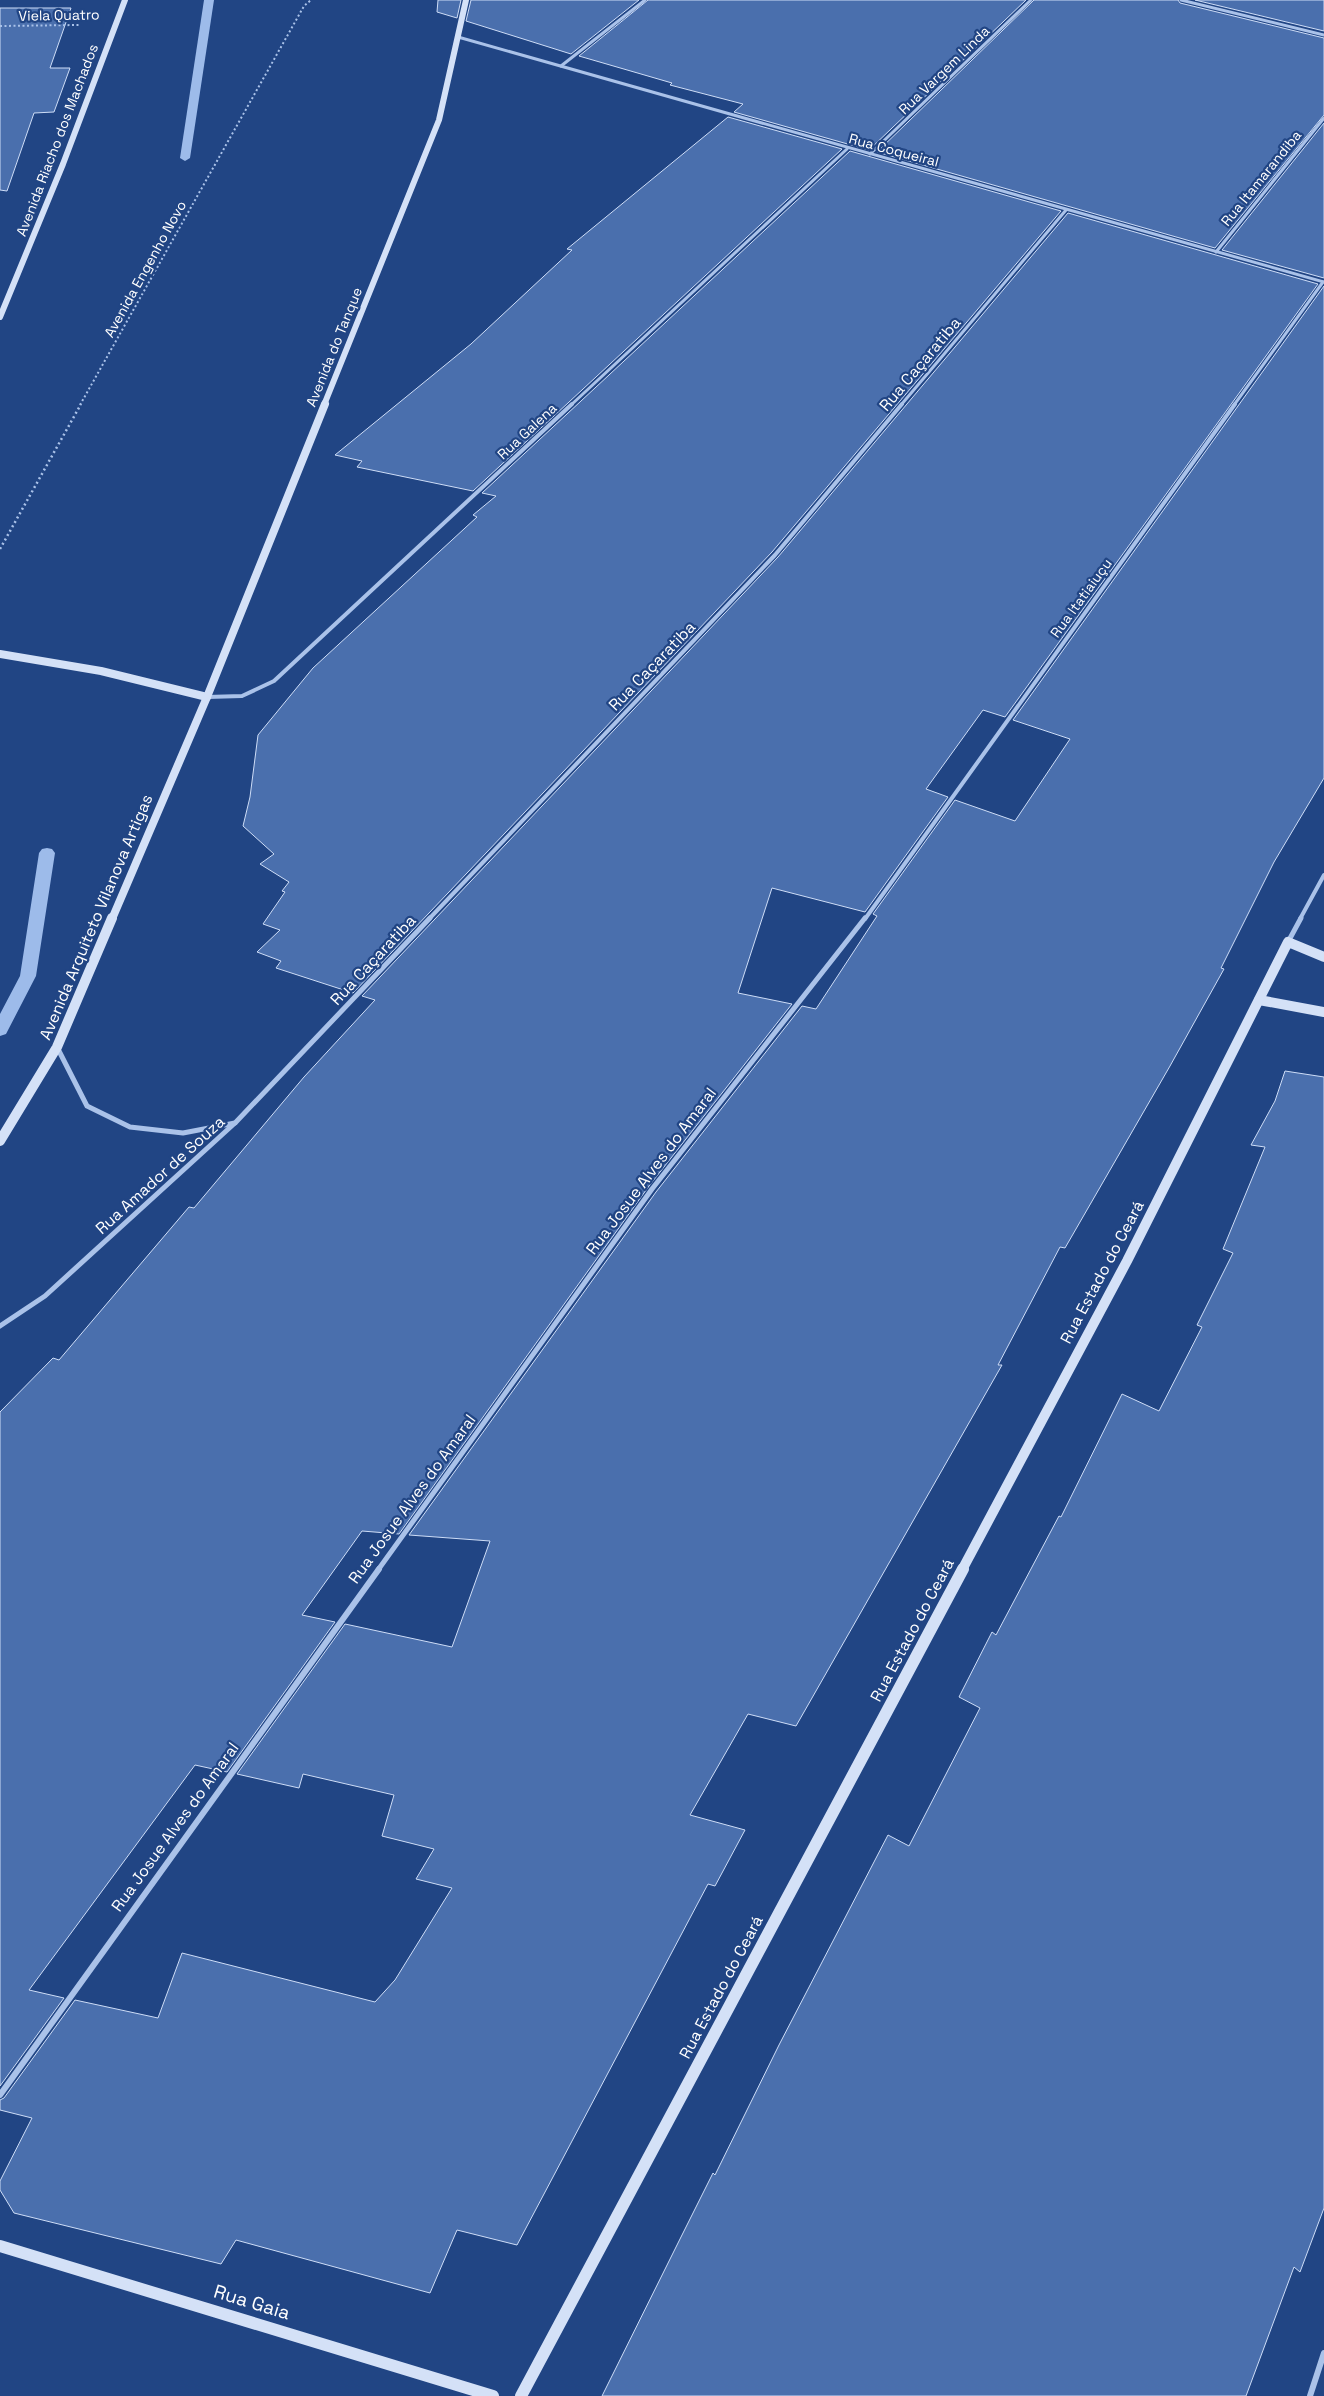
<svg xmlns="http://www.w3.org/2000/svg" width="1324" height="2396" font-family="'Space Grotesk',sans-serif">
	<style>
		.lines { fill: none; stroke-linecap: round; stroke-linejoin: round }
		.stream { fill: #9dbbea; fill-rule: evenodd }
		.building { fill: #4a6fad; stroke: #ceddf7 }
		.path-far1 { stroke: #aac2e9; stroke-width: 2; stroke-dasharray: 2 2.5; stroke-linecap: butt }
		.path { stroke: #aac2e9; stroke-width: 2.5; stroke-dasharray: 2 3; stroke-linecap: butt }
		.minor-far3 { stroke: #aac2e9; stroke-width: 3 }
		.minor-far2 { stroke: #aac2e9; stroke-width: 4 }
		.minor-far1 { stroke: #aac2e9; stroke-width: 5 }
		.minor { stroke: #aac2e9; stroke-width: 6 }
		.secondary-far3 { stroke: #d4e1f7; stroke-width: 6 }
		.secondary-far2 { stroke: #d4e1f7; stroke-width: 8 }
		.secondary-far1 { stroke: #d4e1f7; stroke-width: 10 }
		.secondary { stroke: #d4e1f7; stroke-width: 12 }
		.labels { text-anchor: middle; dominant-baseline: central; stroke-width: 4.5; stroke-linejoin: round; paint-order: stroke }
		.far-street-label { font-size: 14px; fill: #fff; stroke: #214584 }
		.street-label { font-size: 16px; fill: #fff; stroke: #214584 }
		.near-street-label { font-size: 19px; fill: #fff; stroke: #214584 }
	</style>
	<rect width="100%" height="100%" fill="#214584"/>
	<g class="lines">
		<g class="stream">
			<path d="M204,0h10l-24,158 -5,3 -5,-3z"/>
			<path d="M47,848l5,1 3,4 -19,123 -30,58 -6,2v-22l20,-38 19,-123 3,-4z"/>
		</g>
	</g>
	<g class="building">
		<path d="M438,0h23l-4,18 -20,-6z"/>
		<path d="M471,0h168l-68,54 -105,-33z"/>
		<path d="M648,0h378l-157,150 -135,-38 9,-8 -73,-19 2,-2 -93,-27z"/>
		<path d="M1034,0h144l2,3 144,35v77l-109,133 -338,-96z"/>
		<path d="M1195,0h129v31z"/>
		<path d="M0,8h71l-21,60h20l-16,44 -20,1 -27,78 -7,-1z"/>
		<path d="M728,117l114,32 -369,342 -116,-24 5,-6 -27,-6 136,-111 101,-94 -5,-1z"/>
		<path d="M1324,123v155l-102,-28z"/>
		<path d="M850,151l211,60 -289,341 -419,441 -77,-25 5,-7 -24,-9 23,-22 -17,-6 22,-32 -3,-1 7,-9 -29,-18 14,-10 -31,-28 7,-29 8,-62 55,-67 164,-151 -4,-2 23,-19 -14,-3z"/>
		<path d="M1068,213l250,71 -313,433 -22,-7 -57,79 22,8 -83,115 -93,-24 -34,105 54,11 -143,182 -250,348 -37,-3 -60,84 33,7 -108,150 -32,-7 -166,225 35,8 -64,88v-674l53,-54 6,2 130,-153 5,1 110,-131 71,-77 -13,-4 416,-439z"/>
		<path d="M1324,286v492l-50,84 -53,106 3,1 -54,97 -105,182 -5,-1 -62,118h4l-206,361 -48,-12 -58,101 55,15 -30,56 -7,-2 -191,361 -60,-15 -27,63 -194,-53 -15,24 -207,-51 -14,-23v-9l32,-63 -32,-8v-10l4,-2 71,-98 83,18 24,-65 193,49 20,-22 57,-92 -36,-9 18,-30 -52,-13 12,-41 -91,-21 -4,14 -62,-14 108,-150 107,23 38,-106 -81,-6 247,-343 146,-186 14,3 61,-93 -4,-2 82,-114 60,21 55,-82 -57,-19z"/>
		<path d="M1285,1071l39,6v1131l-24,64 -6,-5 -48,129h-644l78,-157 33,-66 2,2 64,-130 109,-210 21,11 71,-138 -21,-11 33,-65 4,3 63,-119 2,1 61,-123 37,17 43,-84 -5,-2 36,-72 -10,-4 42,-102 -14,-2 24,-44z"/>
	</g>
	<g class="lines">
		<g class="path-far1">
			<path d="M0,26l79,-1"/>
			<path d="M80,405l224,-399 7,-6"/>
		</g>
		<path class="path" d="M0,549l81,-145"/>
		<g class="minor-far3">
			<path d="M1181,0l143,35"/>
			<path d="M458,37l866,245"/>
			<path d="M561,66l84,-66"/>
			<path d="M870,154l161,-154"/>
			<path d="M1216,252l108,-134"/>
			<path d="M571,405l276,-256"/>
			<path d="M901,405l165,-195"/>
			<path d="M1234,405l89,-123"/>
		</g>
		<g class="minor-far2">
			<path d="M207,697l35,-1 32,-15 298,-277"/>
			<path d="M429,919l346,-364 127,-151"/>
			<path d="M865,919l370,-515"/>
			<path d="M1300,919l24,-44"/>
		</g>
		<g class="minor-far1">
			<path d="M1288,942l13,-24"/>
			<path d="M57,1047l30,59 43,21 53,6 52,-10"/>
			<path d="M0,1326l45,-30 191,-174 194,-204"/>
			<path d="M378,1570l274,-381 213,-271"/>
		</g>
		<g class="minor">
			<path d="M0,2095l379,-526"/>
			<path d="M1310,2396l14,-43"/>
		</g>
		<g class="secondary-far3">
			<path d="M0,317l63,-153 62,-164"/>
			<path d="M324,405l115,-285 27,-120"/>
		</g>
		<g class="secondary-far2">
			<path d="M0,654l101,17 106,26"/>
			<path d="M112,919l95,-222 118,-293"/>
		</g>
		<g class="secondary-far1">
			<path d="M1259,1000l65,12"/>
			<path d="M0,1141l57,-94 55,-129"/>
			<path d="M962,1570l165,-309 161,-319 36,15"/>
		</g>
		<g class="secondary">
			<path d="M0,2246l493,150"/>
			<path d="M521,2396l442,-827"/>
		</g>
	</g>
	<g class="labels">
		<g class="far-street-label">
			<text transform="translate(59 15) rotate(-1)">Viela Quatro</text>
			<text transform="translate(944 70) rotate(-44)">Rua Vargem Linda</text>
			<text transform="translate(57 140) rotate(-69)">Avenida Riacho dos Machados</text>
			<text transform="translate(894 150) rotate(15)">Rua Coqueiral</text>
			<text transform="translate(1261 178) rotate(-51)">Rua Itamarandiba</text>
			<text transform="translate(145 269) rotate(-61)">Avenida Engenho Novo</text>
			<text transform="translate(334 347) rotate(-68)">Avenida do Tanque</text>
			<text transform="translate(527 431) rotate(-43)">Rua Galena</text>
			<text transform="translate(1081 598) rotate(-54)">Rua Itatiaiuçu</text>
		</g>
		<g class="street-label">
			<text transform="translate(920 364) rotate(-50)">Rua Caçaratiba</text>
			<text transform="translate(652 666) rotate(-46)">Rua Caçaratiba</text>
			<text transform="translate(96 917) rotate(-67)">Avenida Arquiteto Vilanova Artigas</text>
			<text transform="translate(373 960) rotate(-47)">Rua Caçaratiba</text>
			<text transform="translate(651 1171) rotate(-53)">Rua Josue Alves do Amaral</text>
			<text transform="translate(160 1175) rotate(-42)">Rua Amador de Souza</text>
			<text transform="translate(1102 1272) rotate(-62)">Rua Estado do Ceará</text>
			<text transform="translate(412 1499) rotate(-54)">Rua Josue Alves do Amaral</text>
			<text transform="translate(912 1630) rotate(-62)">Rua Estado do Ceará</text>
			<text transform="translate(175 1827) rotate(-54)">Rua Josue Alves do Amaral</text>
			<text transform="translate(721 1987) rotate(-62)">Rua Estado do Ceará</text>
		</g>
		<g class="near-street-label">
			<text transform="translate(252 2302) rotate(17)">Rua Gaia</text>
		</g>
	</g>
</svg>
